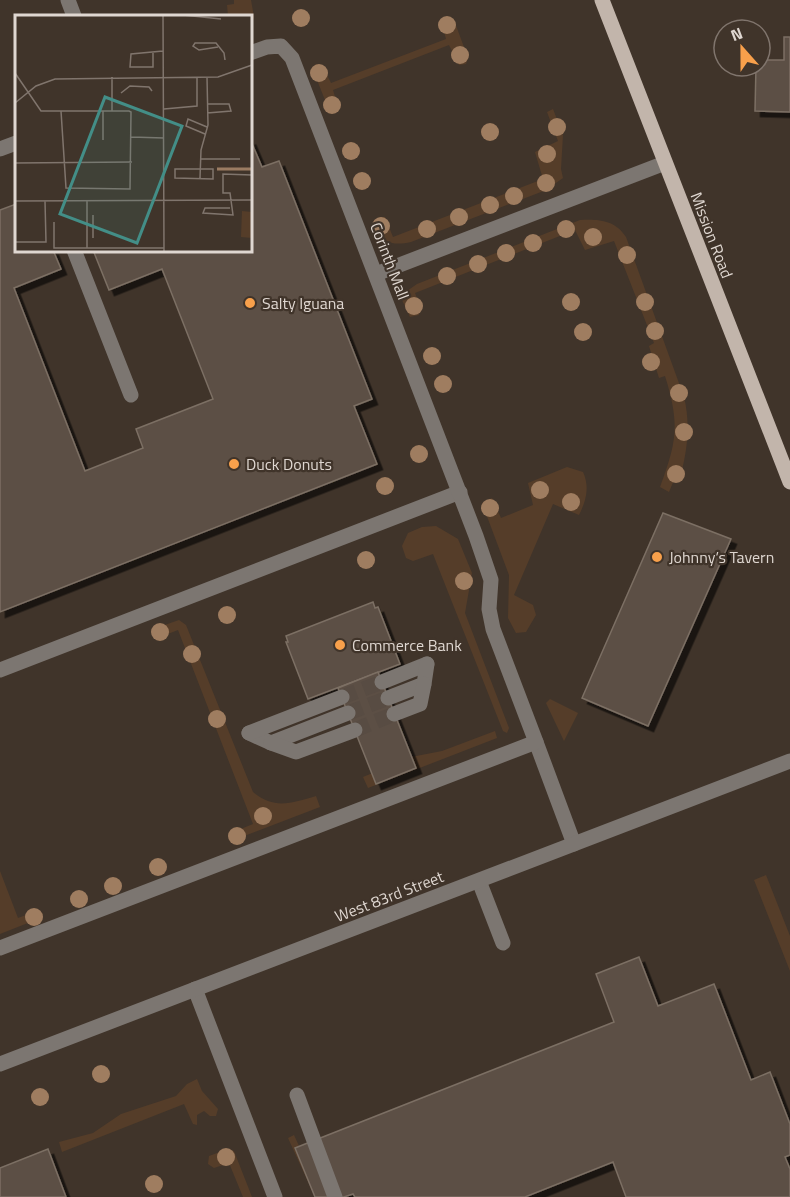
<svg xmlns="http://www.w3.org/2000/svg" width="790" height="1197" font-family="'Titillium Web',sans-serif">
	<style>
		.green { fill: #553d29 }
		.building { fill: #5c4f45; stroke: #7c6f64; stroke-width: 1.5; filter: url(#shadow) }
		.lines { fill: none; stroke-linecap: round; stroke-linejoin: round }
		.minor-tunnel { stroke: #584c43; stroke-width: 15; stroke-dasharray: 15 8; stroke-linecap: butt }
		.minor { stroke: #7c7671; stroke-width: 15 }
		.major { stroke: #c2b5ab; stroke-width: 15 }
		.tree { fill: #9f7d60 }
		.poi-dot { fill: #f8a04b; stroke: #40342a; stroke-width: 2 }
		.labels { text-anchor: middle; dominant-baseline: central; stroke-width: 4.5; stroke-linejoin: round; paint-order: stroke }
		.street-label { font-size: 16px; fill: #dfd7d1; stroke: #40342a }
		.poi-label { font-size: 16px; fill: #dfd7d1; stroke: #40342a; text-anchor: start }
		.inset-river { fill: none; stroke: #9b7c62; stroke-width: 3 }
		.inset-road { fill: none; stroke: #80756d; stroke-width: 1.5 }
		.view { fill: #438e87; fill-opacity: 0.15; stroke: #438e87; stroke-width: 3 }
		.inset-edge { fill: none; stroke: #dfd7d1; stroke-width: 3 }
	</style>
	<defs>
		<filter id="shadow"><feDropShadow dx="5.5" dy="5.5" stdDeviation="0" flood-color="#0009"/></filter>
	</defs>
	<rect width="100%" height="100%" fill="#40342a"/>
	<g class="green">
		<path d="M234,0h17l3,17 -3,8 -1,-9h-22l-1,-11 7,-1z"/>
		<path d="M448,17l6,3 14,38 -2,6 -7,1 -10,-20 -116,45 6,20 -5,3 -5,-3 -16,-40 3,-6 6,1 9,18 115,-44 -5,-19z"/>
		<path d="M553,109l10,26 -2,34 2,9 -17,12 -135,52c-18,4 -27,1 -37,-14l5,-11h6l8,20 150,-58 -8,-27 23,-11 -11,-29z"/>
		<path d="M580,220c19,-1 35,0 46,17l58,160c7,28 3,57 -5,84l-5,-1 -5,12 -9,-5c17,-46 20,-63 5,-111l-6,2 -10,-32 5,-3 -40,-102 -29,9 -10,-20 -160,63 6,16 -2,6 -9,2 -8,-17 5,-9 10,-7z"/>
		<path d="M567,467l16,5c7,15 3,29 -4,43l-26,-11 -39,91 19,10 3,10 -10,17 -10,1 -8,-15 1,-43 -27,-72 10,-5 9,20 32,-13 -5,-22z"/>
		<path d="M436,526l22,13 14,34 -7,40 44,115 -2,5 -4,-2 -70,-177 -20,7 -7,-3 -4,-12 6,-13 14,-6z"/>
		<path d="M179,620l7,5 67,167c21,18 39,11 63,4l4,11 -89,34v-8l22,-9 -75,-194 -18,7 -7,-4 3,-5z"/>
		<path d="M550,699l28,14 -14,28 -18,-38z"/>
		<path d="M495,731l2,7 -129,50 -5,-11 48,-20 31,-6z"/>
		<path d="M0,871l18,47 21,-8 4,4 -5,5 -38,15z"/>
		<path d="M766,875l24,61v35l-36,-91z"/>
		<path d="M197,1079l5,12 16,18 -2,7h-6l-6,-5 -7,4v10l-4,-1 -9,-20 -122,48 -3,-10 34,-9 28,-19 55,-18 11,-12z"/>
		<path d="M294,1135l5,11 -4,2 20,49 -27,-59z"/>
		<path d="M228,1149l6,2 18,46h-9l-14,-34 -15,5 -6,-4 1,-8z"/>
	</g>
	<g class="building">
		<path d="M784,37h6v75l-35,-1 1,-45h4v-6h24z"/>
		<path d="M250,139l12,28 17,-6 93,238 -18,7 23,58 -377,148v-402l16,-6v46h37l8,19 -47,19 71,183 58,-23 -7,-19 77,-30 -51,-130 -53,21 -16,-40h157z"/>
		<path d="M663,513l68,26 -83,187 -66,-28z"/>
		<path d="M373,602l2,6 3,-1 22,57 -92,35 -22,-57h2l-2,-6z"/>
		<path d="M378,672l38,96 -40,16 -38,-96z"/>
		<path d="M639,957l19,49 56,-22 37,96 19,-8 20,52v31l-5,2 5,12v28h-164l-13,-35 -88,35h-170l-2,-3 -9,3h-29l-20,-49 319,-126 -18,-48z"/>
		<path d="M48,1149l18,48h-66v-29z"/>
	</g>
	<g class="lines">
		<g class="minor-tunnel">
			<path d="M342,697l40,-15"/>
			<path d="M348,713l40,-15"/>
			<path d="M355,730l39,-16"/>
		</g>
		<g class="minor">
			<path d="M68,0l6,16"/>
			<path d="M0,149l16,-6"/>
			<path d="M74,250l57,145"/>
			<path d="M376,274l289,-111"/>
			<path d="M0,670l460,-178"/>
			<path d="M382,682l45,-18"/>
			<path d="M388,698l36,-14 3,-20"/>
			<path d="M394,714l26,-10 4,-20"/>
			<path d="M249,733l22,10 77,-30"/>
			<path d="M249,733l93,-36"/>
			<path d="M536,742l38,102"/>
			<path d="M271,743l25,9 59,-22"/>
			<path d="M479,881l24,62"/>
			<path d="M0,948l536,-206 -43,-113 -4,-20 2,-29 -15,-44 -184,-478 -11,-12 -14,1 -17,6"/>
			<path d="M195,989l80,208"/>
			<path d="M0,1064l790,-303"/>
			<path d="M297,1095l38,102"/>
		</g>
		<path class="major" d="M602,0l188,482"/>
	</g>
	<g class="tree">
		<circle cx="301" cy="18" r="9"/>
		<circle cx="447" cy="25" r="9"/>
		<circle cx="460" cy="55" r="9"/>
		<circle cx="319" cy="73" r="9"/>
		<circle cx="332" cy="105" r="9"/>
		<circle cx="557" cy="127" r="9"/>
		<circle cx="490" cy="132" r="9"/>
		<circle cx="351" cy="151" r="9"/>
		<circle cx="547" cy="154" r="9"/>
		<circle cx="362" cy="181" r="9"/>
		<circle cx="546" cy="183" r="9"/>
		<circle cx="514" cy="196" r="9"/>
		<circle cx="490" cy="205" r="9"/>
		<circle cx="459" cy="217" r="9"/>
		<circle cx="381" cy="226" r="9"/>
		<circle cx="427" cy="229" r="9"/>
		<circle cx="566" cy="229" r="9"/>
		<circle cx="593" cy="237" r="9"/>
		<circle cx="533" cy="243" r="9"/>
		<circle cx="506" cy="253" r="9"/>
		<circle cx="627" cy="255" r="9"/>
		<circle cx="478" cy="264" r="9"/>
		<circle cx="447" cy="276" r="9"/>
		<circle cx="571" cy="302" r="9"/>
		<circle cx="645" cy="302" r="9"/>
		<circle cx="414" cy="306" r="9"/>
		<circle cx="655" cy="331" r="9"/>
		<circle cx="583" cy="332" r="9"/>
		<circle cx="432" cy="356" r="9"/>
		<circle cx="651" cy="362" r="9"/>
		<circle cx="443" cy="384" r="9"/>
		<circle cx="679" cy="393" r="9"/>
		<circle cx="684" cy="432" r="9"/>
		<circle cx="419" cy="454" r="9"/>
		<circle cx="676" cy="474" r="9"/>
		<circle cx="385" cy="486" r="9"/>
		<circle cx="540" cy="490" r="9"/>
		<circle cx="571" cy="502" r="9"/>
		<circle cx="490" cy="508" r="9"/>
		<circle cx="366" cy="560" r="9"/>
		<circle cx="464" cy="581" r="9"/>
		<circle cx="227" cy="615" r="9"/>
		<circle cx="160" cy="632" r="9"/>
		<circle cx="192" cy="654" r="9"/>
		<circle cx="217" cy="719" r="9"/>
		<circle cx="263" cy="816" r="9"/>
		<circle cx="237" cy="836" r="9"/>
		<circle cx="158" cy="867" r="9"/>
		<circle cx="113" cy="886" r="9"/>
		<circle cx="79" cy="899" r="9"/>
		<circle cx="34" cy="917" r="9"/>
		<circle cx="101" cy="1074" r="9"/>
		<circle cx="40" cy="1097" r="9"/>
		<circle cx="226" cy="1157" r="9"/>
		<circle cx="154" cy="1184" r="9"/>
	</g>
	<g class="poi-dot">
		<circle cx="250" cy="303" r="6"/>
		<circle cx="234" cy="464" r="6"/>
		<circle cx="657" cy="557" r="6"/>
		<circle cx="340" cy="645" r="6"/>
	</g>
	<g class="labels">
		<g class="street-label">
			<text transform="translate(712 235) rotate(69)">Mission Road</text>
			<text transform="translate(390 261) rotate(69)">Corinth Mall</text>
			<text transform="translate(389 896) rotate(-21)">West 83rd Street</text>
		</g>
		<g class="poi-label">
			<text x="262" y="303">Salty Iguana</text>
			<text x="246" y="464">Duck Donuts</text>
			<text x="669" y="557">Johnny’s Tavern</text>
			<text x="352" y="645">Commerce Bank</text>
		</g>
	</g>
	<g transform="translate(15 15)">
		<rect width="237" height="237" fill="#40342a"/>
		<path d="M227,196l10,1v26l-11,-1z" fill="#553d29"/>
		<path class="inset-river" d="M202,154h35"/>
		<path class="inset-road" d="M148,0l1,237M168,0l38,4M203,32l-19,3 -6,-4 2,-3h21l8,10 1,7M138,38v14h-23l1,-13 32,-3M0,58l26,38h88l2,1 -1,77 -64,-1 -5,-77M106,78l9,-7 19,1 3,4M0,88l21,-17 19,-7 163,-2 34,-12M149,94l33,-3v-29M88,96v29M97,96v-34M192,98l24,-2 -2,-7h-21M190,119l-19,-8 2,-7 19,8M116,122l33,1M185,144h40M0,148l117,-1M160,154h38v10l-38,-1zM185,163l1,-28 7,-25 -1,-48M0,186l237,-1M72,186v47M215,193h-25l-2,5 30,2 -3,-22h-7v-19l29,1M39,207v26h110M78,223v-23M0,227h31l-1,-41"/>
		<path class="view" d="M90,82l77,29 -45,117 -77,-29z"/>
		<rect width="237" height="237" class="inset-edge"/>
	</g>
	<g transform="translate(742 48) rotate(339)"><circle r="28" fill="#40342a" stroke="#80756d" stroke-width="1.5"/>
	<path d="M0-4.5L10 22L0 15L-10 22Z" fill="#f8a04b"/>
	<text y="-9" font-size="16" font-weight="bold" text-anchor="middle" fill="#dfd7d1">N</text>
	</g>
</svg>
